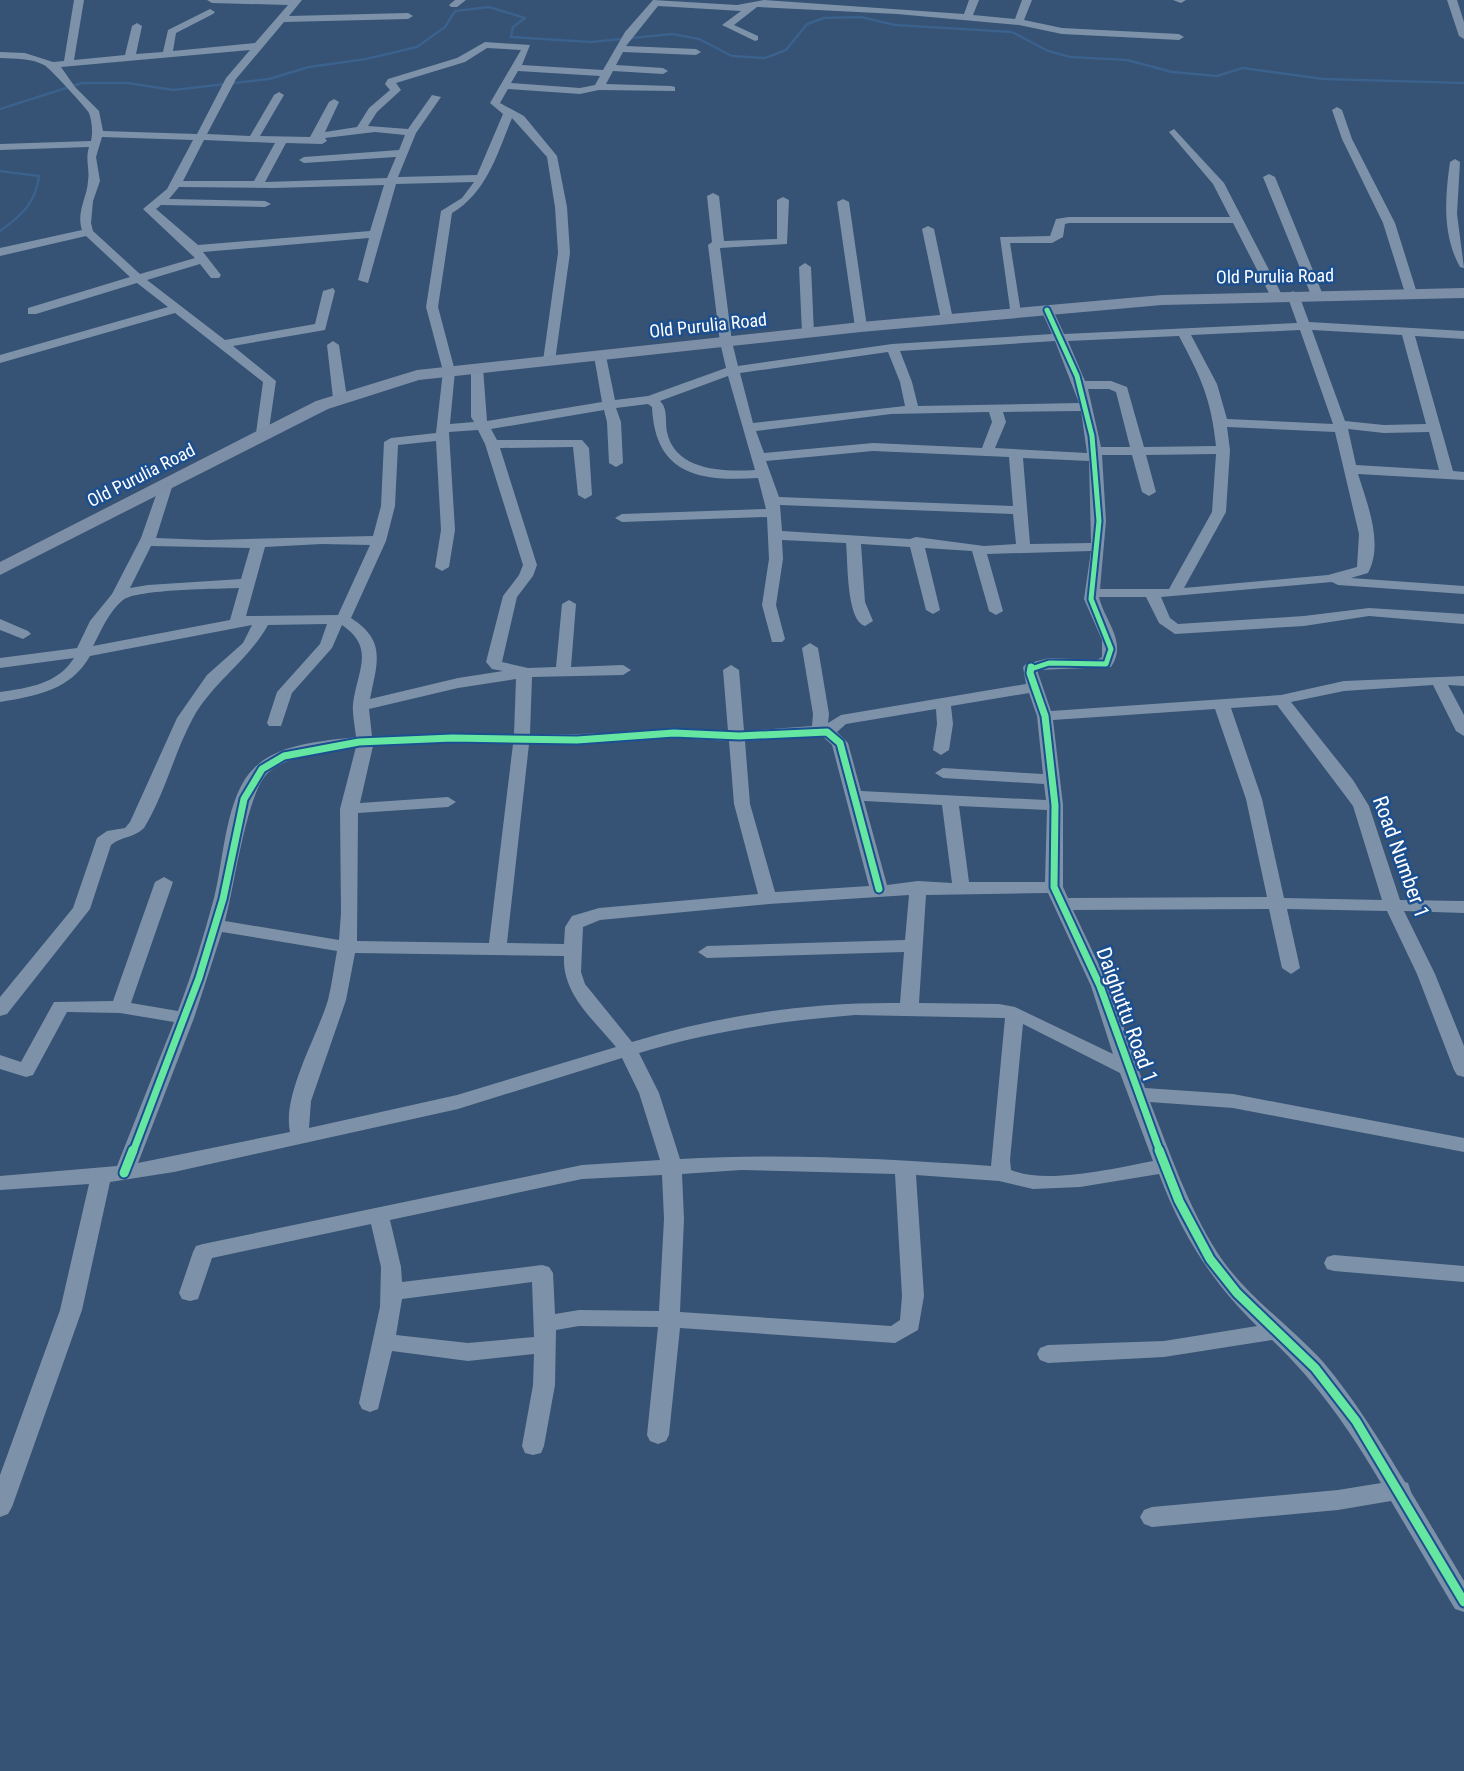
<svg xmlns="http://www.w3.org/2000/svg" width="1464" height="1771" font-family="'Roboto Condensed',sans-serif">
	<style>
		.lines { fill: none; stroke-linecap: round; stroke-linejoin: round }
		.stream { stroke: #3b618d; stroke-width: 2.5 }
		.minor { fill: #7d92a8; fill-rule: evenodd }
		.major { fill: #7d8ea7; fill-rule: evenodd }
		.cycleway-far2-casing { stroke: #1b4f8f; stroke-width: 9 }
		.cycleway-far1-casing { stroke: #1b4f8f; stroke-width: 11 }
		.cycleway-casing { stroke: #1b4f8f; stroke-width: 13 }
		.cycleway-far2 { stroke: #66e7a1; stroke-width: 5 }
		.cycleway-far1 { stroke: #66e7a1; stroke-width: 7 }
		.cycleway { stroke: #66e7a1; stroke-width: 9 }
		.labels { text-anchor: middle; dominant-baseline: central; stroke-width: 5; stroke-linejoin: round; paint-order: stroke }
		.far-street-label { font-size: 18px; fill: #fff; stroke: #1b4f8f }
		.street-label { font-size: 21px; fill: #fff; stroke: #1b4f8f }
	</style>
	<rect width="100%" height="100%" fill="#365274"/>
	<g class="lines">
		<g class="stream">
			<path d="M0,109l82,-26h46l45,7 96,-11 40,-12 57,-8 51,-12 28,-20 10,-16 34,-4 36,11 -12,9 -2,10 80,5 81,-8 27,5 33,17 33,2 21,-8 21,-26 17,-6 37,-1 34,8 117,7 36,19 22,6 57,3 45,12 45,4 26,-8 81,11 140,4"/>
			<path d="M0,171l39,5c-3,27 -18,40 -39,55"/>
		</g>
		<g class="minor">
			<path d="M74,0h10l-10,60 51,-5 7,-29 5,-3 5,3 -6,28 27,-2 5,-22 42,-21 5,3 -2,2 -37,19 -3,18 82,-8 33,-38 -76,-2 -5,-3h95l-13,16 119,-3 5,3 -5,3 -124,3 -48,57 -29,55 43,2 24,-41 5,-3 5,3 -24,41 50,1 19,-35 5,-3 5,3 -14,30 32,-5 12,-19 21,-18 -5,-6 3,-5 69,-21 28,-16 45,3 -8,20 81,5 22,-38 28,-32 84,5 27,-5 200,14 5,-14h10l-6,15 42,4 7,-19h10l-8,20 38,8 117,6 5,3 -5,3 -117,-6 -43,-9 -122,-11 -140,-7 -23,18 24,11v4l-3,1 -33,-16 19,-14 -83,-5 -32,40 70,3 5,3 -5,3 -73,-3 -7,13 47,3 5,3 -5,3 -50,-3 -7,13 65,2 4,1v4l-76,-1 -19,4 -72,-5 -8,14 24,13 33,40 10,51 3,46 -15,108 -6,4 -6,-4 15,-108 -3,-46 -8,-50 -35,-39c-15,36 -25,74 -60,95l-14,94 17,64 -5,53 24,-2 -3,-5v-49l6,-4 6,4 4,53 115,-19 -8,-46 6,-4 6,4 9,44 33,-4 78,-28 -6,-26 -12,-97 4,-3 -5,-46 6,-3 6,3 5,45 53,-2v-39l6,-3 6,3 -2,44 -67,4 12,94 6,24 154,-22 160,-10 -11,-24 6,-4 6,4 11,24 233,-11 -10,-28 6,-4 6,4 10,27 155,9v8l-49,-3 38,135 11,1v8l-106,-6c9,29 26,70 10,99l-17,5 113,8v8l-126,-9 -6,-3 -171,15 9,21 8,6 126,-8 65,-8 95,6v10l-95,-8 -65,10 -129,8 -16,-11 -13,-26h-47c6,25 29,45 12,70l-73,3v3l13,38 230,-16 63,-14 120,-5v10l-16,-1 16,30v21l-8,-5 -23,-46 -89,6 -53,11 62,78 16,26 31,94 64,1v12l-60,-2 31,63 29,72v31l-7,-2 -3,-5 -37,-96 -30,-63 -100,-2 13,59 -9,6 -9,-6 -13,-59 -196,1 36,76 36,102 88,6 231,44v14l-231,-44 -83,-6c20,51 38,104 67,150 28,44 73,73 107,111 31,37 56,78 81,119l3,1 3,9 53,89v31l-9,-3 -64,-108 -53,9 -186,17 -8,-3 -4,-7 4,-7 8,-3 186,-17 43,-7c-32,-54 -63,-99 -109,-143l-108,17 -116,6 -8,-3 -3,-6 3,-6 8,-3 116,-4 93,-15c-46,-45 -75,-91 -98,-152l-79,13 -47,2 -34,-8 -83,-6 8,121 -6,34 -23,13 -215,-15 -11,107 -3,6 -8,3 -8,-3 -3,-6 11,-108 -79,-1 -23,4 -1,55 -11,61 -3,7 -8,2 -8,-2 -3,-7 11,-61 1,-31 -66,7 -76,-10 -14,58 -8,3 -8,-3 -3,-6 21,-96 1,-40 -10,-43 -159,34 -14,41 -8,2 -8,-2 -3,-6 14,-41 3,-6 7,-2 379,-79 78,-5 -21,-67 -17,-35 -164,51 -284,63 -64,10 -28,128 -70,197 -4,7 -8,3v-42l60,-165 29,-126 -89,6v-14l117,-10 57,-144 -54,-9 -53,-1 -34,63 -7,2 -26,-8v-14l21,7 33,-60 59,-1 42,-119 9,-5 9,5 -42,121 47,8c14,-37 26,-75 36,-113 10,-38 11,-103 41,-131 25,-24 69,-26 101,-30 -1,-11 -4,-23 -3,-33 4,-33 23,-56 -11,-79l-10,23 -40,45 -11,33h-12l-2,-3 10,-31 43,-48 7,-20 -59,1c-20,36 -55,57 -75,93 -19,35 -28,76 -49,110 -10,10 -22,8 -33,17l-21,64 -83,105 -7,2v-19l73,-89 24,-70 10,-7 18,-3 5,-6 47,-104 30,-43 36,-32 9,-18 -162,31c-19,34 -54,40 -90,46v-10c28,-4 58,-8 74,-34l-74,10v-10l77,-10 13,-27 22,-27 29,-56 20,-57h10l2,3 -17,54 51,2 166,-4 8,-30 3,-64 7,-4 45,-5 7,-62 -17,-64 15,-96 21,-13 12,-16 -78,2 -28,99 -10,-3 11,-42 -166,14 18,23 -2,3h-8l-11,-14 -53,16 78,60 90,-16 8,-33 10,-3 2,3 -10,39 -92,16 43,35 -8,55h-10l-2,-3 7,-51 -88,-69 -175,50v-8l168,-48 -31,-24 -101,31h-8v-6l102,-31 -44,-41 -86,20v-8l82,-18c-6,-18 5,-32 6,-49 2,-12 -3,-21 1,-34l-89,3v-6l91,-3c2,-8 1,-20 -2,-28 -2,-4 -40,-46 -45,-48 -13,-7 -29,-6 -44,-7v-6l25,1 28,9 11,-1zM487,48l34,2 -31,53 13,11 -26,61 -79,2 18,-44 25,-36 -9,-2 -24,34 -40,-3 9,-14 24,-22 -5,-7 69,-21zM250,50l-24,28 -29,56 -94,-3 -4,-20 -24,-24 -14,-20zM518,71l82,5 -5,9 -15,3 -69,-5zM375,132l30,3 -6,15 -95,7 -5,3 5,3 92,-6 -9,21 -122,4 21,-39 36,1 5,-3 -2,-3zM102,137l91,3 -26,49 -24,20 52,49 -55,16 -47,-43 -2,-8 2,-22 7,-20 -4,-24zM204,140l71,3 -21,38h-71zM384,185l-14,46 -172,14 -42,-36 5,-4 104,2 6,-3 -6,-3 -96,-2 10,-12 94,1zM1300,330l33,94 -106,-5 -10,-35 -26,-49zM1312,330l90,5 24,89 -42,1 -39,-4zM1179,336c22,42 32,62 37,110l-72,1 -17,-60 -16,-6h-26l-17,-40zM1055,341l24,62 -161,3 -6,-24 -12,-31zM888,352l12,30 5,24 -152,17 -13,-50zM728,376l27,94c-31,2 -80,1 -88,-38 -2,-10 1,-24 -7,-31zM1088,389h21l7,3 14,55h-29zM648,404l4,3c3,67 47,75 106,71l8,31 -144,5 -7,4 7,4 145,-5 2,42 -7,46 10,37h10l3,-3 -9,-34 7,-46 -1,-19 64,3c2,18 0,77 19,83l8,-5 -8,-19 -4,-58 49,3 16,63 7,4 7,-4 -15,-62 47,3 17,60 7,4 7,-4 -16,-57 104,-3 -7,48 18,41v17l-5,3 -48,-2 -23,6 -3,3 3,17 -185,31 -13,8 1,-9 -11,-66 -8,-5 -8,5 11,66 -1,12 -68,5 -5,-61 -8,-5 -8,5 5,61c-66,-4 -132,5 -198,3l2,-57 91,-2 8,-5 -8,-5 -52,2 5,-63 -7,-4 -7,4 -6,63 -28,1 -26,-6 15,-65 16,-21 4,-11 -37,-117 73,-1 5,48 7,4 7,-4 -3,-47 -7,-8h-85l-6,-11 113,-19 3,12 2,41 7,4 7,-4 -2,-41 -5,-14zM1081,411l6,42 -92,-5 11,-26 -3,-10zM989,412l3,10 -10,26 -109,-5 -109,10 -8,-22 135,-17zM1227,427l108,5 24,102 -2,33 -29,8 -144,13 42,-76 4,-62zM1348,429l36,4 45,-1 10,38 -83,-5zM478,430l7,14 38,121 -4,10 -16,21 -17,66 6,7 11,2 -45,7 -88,21c7,-36 17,-58 -19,-81l35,-77 9,-35 3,-61 38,-4 5,89 -6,37 7,4 7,-4 6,-37 -6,-98zM873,451l136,6 4,49 -234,-9 -13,-36zM1216,454l-4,58 -43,77h-69l6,-68 -4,-66h30l10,37 7,4 7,-4 -10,-37zM1023,458l66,3 2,82 -61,1zM780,505l233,9 3,30 -32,2 -68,-9 -6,2 -128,-8zM322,544l48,1 -32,70 -92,1 19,-69zM151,546l99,2 -9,31 -93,6 -18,3zM239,588l-9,32 -137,26c8,-15 16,-35 30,-46 14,-11 95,-11 116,-12zM516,679l-2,55 -142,2 -3,-27 89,-21zM1029,693l8,23 6,58 -100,-6 -8,5 8,5 101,6 2,16 -185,-9 -13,-48 -11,-11 9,-8 90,-15 1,15 -4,26 8,5 8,-5 4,-26 -2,-18zM1277,705l76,101 29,94 -98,-2 -22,-99 -31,-91zM1215,709l31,90 21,98 -199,1 -5,-11v-82l-10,-85zM817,736h5l10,9 37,141 -94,6 -25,-88 -5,-63zM674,738l55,3 5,63 24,90 -159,14 -27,8 -7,11 -1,17 -57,-1 22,-199 48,1zM452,743l61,1 -24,199 -132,-2 1,-128 90,-6 8,-5 -8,-5 -88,6 13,-57zM356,747l-16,62 1,104 -2,27 -114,-19c9,-32 22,-132 44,-149 24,-19 57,-21 87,-25zM864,801l78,4 10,78 -34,-2 -31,4zM959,806l88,4 -2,72h-76zM1048,893l43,93 22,68 -98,-47 -16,-3 -80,-1 7,-108zM909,895l-4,45 -198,6 -9,6 9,6 197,-6 -4,51c-91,-1 -180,12 -268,39l-47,-58 -4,-12 2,-45 17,-7 169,-16zM222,932l115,19c-3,16 -5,33 -9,49 -11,37 -46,95 -38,132l-152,31 56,-145zM355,953l209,3c-2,38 29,63 52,91l-159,48 -148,33 2,-27 35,-101zM855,1015l150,3 -14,148c-104,-7 -207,-13 -311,-7l-21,-66 -20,-40c71,-22 142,-32 216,-38zM1023,1024l97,49 33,88c-37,7 -107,24 -142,9l-1,-10zM741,1170l154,4 7,122 -2,24 -9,6 -211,-14 4,-93 -2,-45zM662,1175l2,44 -5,92 -80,-1 -24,4 -2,-41 -4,-6 -7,-2 -140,17 -1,-15 -11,-47 192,-41zM532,1282l2,55 -66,6 -72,-8 6,-36z"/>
			<path d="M455,0h11l-9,7h-6l-2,-2z"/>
			<path d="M1173,0h13l-5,3z"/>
			<path d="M1447,0h10l7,22v17l-5,-3z"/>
			<path d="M1337,107l5,3 10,29 43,84 22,70 -2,3 -10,-3 -22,-70 -41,-84 -10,-29z"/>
			<path d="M1174,129l50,54 58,112 -2,3 -10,-3 -37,-72h-164l-4,1 -2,13 -11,6h-42l11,70 -10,3 -11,-79 50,-1 6,-17 13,-2h161l-17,-33 -44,-52z"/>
			<path d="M1455,159l5,3 -3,52 7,54 -4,-1c-18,-32 -15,-70 -10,-105z"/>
			<path d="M1269,174l6,3 48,118 -2,3 -10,-3 -48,-118z"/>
			<path d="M843,199l6,3 18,125 -6,4 -6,-4 -18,-125z"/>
			<path d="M928,226l6,3 19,90 -6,4 -6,-4 -19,-90z"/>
			<path d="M805,263l6,4 3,66 -6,4 -6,-4 -3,-66z"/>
			<path d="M333,341l6,4 8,53 -7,4 -7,-4 -6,-53z"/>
			<path d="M0,619l28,12 3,3 -8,5 -23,-9z"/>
			<path d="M1334,1255l130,11v16l-130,-11 -7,-2 -3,-6 3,-6z"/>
		</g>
		<path class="major" d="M1464,288v10l-302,7 -301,27 -442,48 -91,29 -328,166v-13l316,-161 101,-31 444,-48 301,-27z"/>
		<defs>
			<path id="cycleway-far2" d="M1031,669l18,-6 57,1 5,-15 -20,-50 8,-78 -7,-85 -15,-60 -30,-66"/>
			<g id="cycleway-far1">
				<path d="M1031,667l-1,6 15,43 10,89 -1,82 46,99 60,166"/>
				<path d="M133,1152l66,-174 24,-79 21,-100 18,-30 22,-13 75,-14 93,-4 125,2 97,-7 65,3 88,-4 13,11 39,146"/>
			</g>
			<g id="cycleway">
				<path d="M1159,1150l20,51 31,58 27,34 78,75 41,53 108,181"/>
				<path d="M124,1173l9,-23"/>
			</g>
		</defs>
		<use href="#cycleway-far2" class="cycleway-far2-casing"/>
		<use href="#cycleway-far1" class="cycleway-far1-casing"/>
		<use href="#cycleway" class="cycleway-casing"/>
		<use href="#cycleway-far2" class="cycleway-far2"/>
		<use href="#cycleway-far1" class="cycleway-far1"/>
		<use href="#cycleway" class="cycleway"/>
	</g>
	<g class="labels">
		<g class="far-street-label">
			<text transform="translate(1275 276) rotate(-1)">Old Purulia Road</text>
			<text transform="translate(708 325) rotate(-6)">Old Purulia Road</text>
			<text transform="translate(141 475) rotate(-27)">Old Purulia Road</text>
		</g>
		<g class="street-label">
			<text transform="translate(1401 857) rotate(70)">Road Number 1</text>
			<text transform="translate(1127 1015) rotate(70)">Daighuttu Road 1</text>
		</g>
	</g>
</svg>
